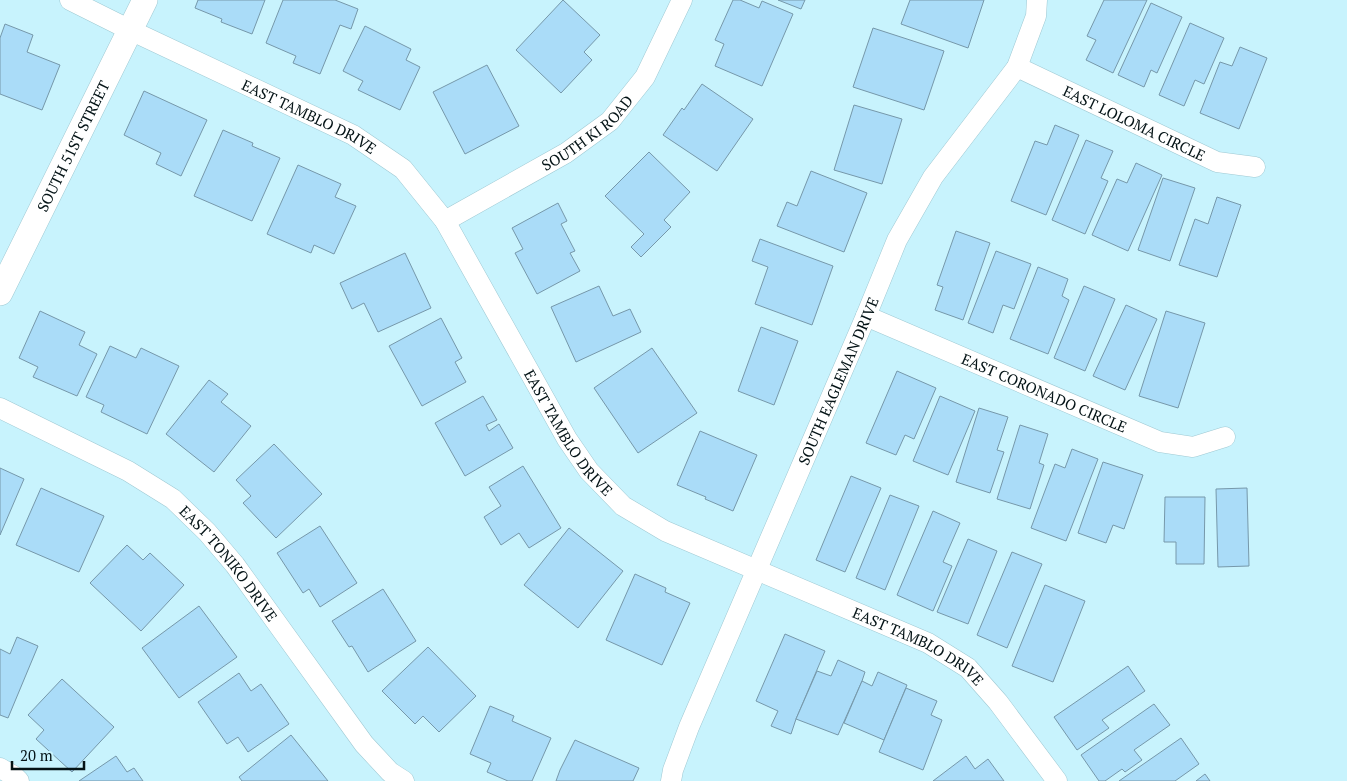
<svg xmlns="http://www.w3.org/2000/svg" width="1347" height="781" font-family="'PT Serif',serif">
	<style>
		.building { fill: #aadcf8; stroke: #7698aa }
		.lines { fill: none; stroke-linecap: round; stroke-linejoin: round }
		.minor-casing { stroke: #9fc9d3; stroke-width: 21 }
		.tertiary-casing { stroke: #9fc9d3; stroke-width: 26 }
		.minor { stroke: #fff; stroke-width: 20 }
		.tertiary { stroke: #fff; stroke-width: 25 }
		.labels { text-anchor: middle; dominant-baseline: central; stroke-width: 5; stroke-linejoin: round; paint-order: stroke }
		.street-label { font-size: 15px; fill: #041316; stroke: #c8f3fd }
	</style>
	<rect width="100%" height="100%" fill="#c8f3fd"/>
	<g class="building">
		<path d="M198,0h67l-13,34 -31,-12 1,-3 -27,-11z"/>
		<path d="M283,0h52l23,9 -7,20 -11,-4 -20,49 -27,-11 3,-7 -30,-13z"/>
		<path d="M563,0l37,35 -16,17 8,8 -31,33 -45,-43z"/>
		<path d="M733,0h7l19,8 3,-7 31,13 -31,72 -47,-20 9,-22 -9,-4z"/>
		<path d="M778,0h27l-4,9z"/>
		<path d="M910,0h74l-16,48 -67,-24z"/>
		<path d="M1104,0h43l-34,73 -27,-13 10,-20 -9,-4z"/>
		<path d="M1151,3l31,14 -25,56 -6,-3 -7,17 -26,-12z"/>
		<path d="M1190,23l34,15 -20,46 -9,-4 -11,26 -25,-11z"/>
		<path d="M5,24l28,11 -6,17 33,13 -18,45 -42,-16v-56z"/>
		<path d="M365,26l46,23 -5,11 14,7 -20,43 -42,-20 5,-9 -20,-10z"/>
		<path d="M873,28l71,23 -20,59 -71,-23z"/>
		<path d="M1240,47l27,11 -28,71 -39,-16 20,-51 12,4z"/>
		<path d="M487,65l32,61 -54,28 -32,-62z"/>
		<path d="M702,84l51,35 -36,52 -54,-36 19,-27 2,2z"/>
		<path d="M144,91l63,29 -26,56 -25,-12 5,-11 -37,-18z"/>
		<path d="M854,105l48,14 -20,65 -48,-14z"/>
		<path d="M1055,125l24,10 -33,80 -35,-14 24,-60 12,4z"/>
		<path d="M223,130l30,13 -1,3 28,12 -28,63 -58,-25z"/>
		<path d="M1086,140l27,11 -12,27 7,3 -23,53 -33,-14z"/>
		<path d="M649,152l41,40 -26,28 7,7 -30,30 -10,-10 13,-13 -39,-38z"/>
		<path d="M1136,163l26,12 -34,76 -36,-16 25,-56 10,4z"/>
		<path d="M298,165l43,19 -6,13 21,9 -22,48 -20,-9 -3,8 -44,-19z"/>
		<path d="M811,171l56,22 -23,59 -67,-26 10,-24 10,4z"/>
		<path d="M1163,178l32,10 -25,73 -32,-11z"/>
		<path d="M1217,197l24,8 -24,72 -38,-12 16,-46 13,5z"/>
		<path d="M558,203l9,18 -6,3 14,27 -5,2 10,18 -43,23 -22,-41 8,-4 -11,-21z"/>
		<path d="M956,231l34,12 -27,77 -28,-10 8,-23 -6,-2z"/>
		<path d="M760,239l73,27 -21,59 -57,-21 13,-37 -16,-6z"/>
		<path d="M996,251l35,13 -17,45 -11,-4 -10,28 -25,-10z"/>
		<path d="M405,253l26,55 -53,24 -14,-29 -12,6 -12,-26z"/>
		<path d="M1038,267l30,12 -6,17 7,4 -21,54 -38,-15z"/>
		<path d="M599,286l14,30 17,-7 11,23 -65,30 -25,-55z"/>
		<path d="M1084,286l31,13 -30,72 -31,-13z"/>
		<path d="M1126,305l31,14 -32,71 -32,-14z"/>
		<path d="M40,311l45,21 -6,13 18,9 -20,42 -44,-19 5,-10 -19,-9z"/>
		<path d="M1166,311l39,12 -27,85 -39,-12z"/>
		<path d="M441,318l21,40 -7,4 11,20 -44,24 -33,-60z"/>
		<path d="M761,327l37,14 -24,64 -36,-14z"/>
		<path d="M110,346l26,12 5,-10 38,18 -32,68 -46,-22 3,-7 -18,-8z"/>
		<path d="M652,348l45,65 -59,40 -44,-65z"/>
		<path d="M897,371l39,17 -22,51 -9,-4 -9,20 -30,-12z"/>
		<path d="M209,380l19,14 -7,8 30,24 -37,46 -48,-38z"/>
		<path d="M483,396l14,24 -11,5 3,6 10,-7 14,24 -48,28 -30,-53z"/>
		<path d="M940,396l35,15 -27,64 -35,-14z"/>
		<path d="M979,408l29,9 -11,33 7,2 -14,41 -34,-11z"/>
		<path d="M1020,425l28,9 -9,29 5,2 -14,44 -33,-10z"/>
		<path d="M700,431l57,24 -24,56 -28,-12 1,-2 -29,-12z"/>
		<path d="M274,444l48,50 -46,44 -33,-35 8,-7 -15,-16z"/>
		<path d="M1072,449l26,10 -32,82 -35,-13 24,-64 10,4z"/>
		<path d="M1103,462l40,13 -19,54 -11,-4 -7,18 -28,-10z"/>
		<path d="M523,466l38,62 -32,20 -10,-15 -18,12 -17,-28 17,-11 -12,-19z"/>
		<path d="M0,468l24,11 -24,56z"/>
		<path d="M851,476l30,12 -36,84 -29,-12z"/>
		<path d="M41,488l63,28 -25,56 -63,-27z"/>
		<path d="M1247,488l2,78 -31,1 -2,-78z"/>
		<path d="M890,495l29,11 -34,84 -29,-12z"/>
		<path d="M1165,497h40l-1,67h-28v-22h-12z"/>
		<path d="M933,511l27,12 -17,39 9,4 -19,45 -36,-16z"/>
		<path d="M320,526l37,57 -37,24 -11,-18 -6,4 -26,-40z"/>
		<path d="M569,528l54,43 -45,57 -54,-43z"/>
		<path d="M968,539l29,12 -29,73 -31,-12z"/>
		<path d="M127,545l16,15 7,-7 34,32 -43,46 -51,-48z"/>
		<path d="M1012,552l30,12 -35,84 -30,-13z"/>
		<path d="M635,574l31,14 -1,4 25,11 -28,62 -56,-25z"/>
		<path d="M1045,585l40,16 -32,81 -41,-16z"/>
		<path d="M383,589l33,52 -48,31 -16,-26 -3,1 -17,-26z"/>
		<path d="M199,606l38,51 -58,41 -37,-50z"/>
		<path d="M785,634l40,17 -29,68 -5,15 -20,-8 7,-15 -22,-10z"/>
		<path d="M17,637l21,9 -30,72 -8,-3v-66l10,5z"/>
		<path d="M428,647l48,49 -37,36 -16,-16 -8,8 -33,-33z"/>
		<path d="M838,660l27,12 -3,9 -24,54 -42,-16 21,-48 14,5z"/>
		<path d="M1128,666l17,25 -43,29 7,8 -32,22 -23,-33z"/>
		<path d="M878,672l29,13 -23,55 -40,-17 18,-42 10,5z"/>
		<path d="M239,673l12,18 10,-7 28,40 -41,28 -10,-15 -11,7 -29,-42z"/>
		<path d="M62,679l52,48 -42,45 -36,-33 8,-9 -16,-15z"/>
		<path d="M906,688l31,13 -6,14 11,5 -19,50 -44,-18z"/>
		<path d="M1154,704l16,21 -36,25 8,10 -17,12 -3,-3 -17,12h-6l-18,-26z"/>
		<path d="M490,706l24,10 -2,5 39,17 -19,43h-24l-21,-9 4,-9 -21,-9z"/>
		<path d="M291,735l37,46h-86l-3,-4z"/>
		<path d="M1181,738l18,26 -24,17h-56z"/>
		<path d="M575,740l64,28 -6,13h-77l4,-11z"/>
		<path d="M116,756l11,16 7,-4 9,13h-64z"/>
		<path d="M966,756l9,13 13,-10 16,22h-71z"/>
		<path d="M1205,774l5,7h-14z"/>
	</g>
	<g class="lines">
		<defs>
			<g id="minor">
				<path id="s1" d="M70,0l60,30 223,105 50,34 42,52 122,218 22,32 34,35 42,25 263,112 40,25 30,34 59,79"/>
				<path id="s2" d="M1017,67l200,95 38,5"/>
				<path id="s3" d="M445,221l121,-68 44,-32 35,-44 37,-77"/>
				<path id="s4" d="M866,316l294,126 33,5 32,-10"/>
				<path id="s5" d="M0,408l128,63 45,28 34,33 28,33 129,179 26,28 14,9"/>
				<path d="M0,768l14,8 5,5"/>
				<path id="s6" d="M671,781l2,-11 16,-43 177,-411 31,-76 36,-63 84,-110 19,-51 1,-16"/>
			</g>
			<g id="tertiary">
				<path id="s7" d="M0,293l145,-293"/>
			</g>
		</defs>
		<use href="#minor" class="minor-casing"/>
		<use href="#tertiary" class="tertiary-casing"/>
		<use href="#minor" class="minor"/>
		<use href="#tertiary" class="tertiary"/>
	</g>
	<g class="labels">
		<g class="street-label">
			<text stroke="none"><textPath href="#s1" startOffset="266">EAST TAMBLO DRIVE</textPath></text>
			<text stroke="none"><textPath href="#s2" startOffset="130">EAST LOLOMA CIRCLE</textPath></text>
			<text stroke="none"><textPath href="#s3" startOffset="168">SOUTH KI ROAD</textPath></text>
			<text stroke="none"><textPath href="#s7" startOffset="164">SOUTH 51ST STREET</textPath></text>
			<text stroke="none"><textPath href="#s6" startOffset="434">SOUTH EAGLEMAN DRIVE</textPath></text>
			<text stroke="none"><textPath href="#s4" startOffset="194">EAST CORONADO CIRCLE</textPath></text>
			<text stroke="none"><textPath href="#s1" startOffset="686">EAST TAMBLO DRIVE</textPath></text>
			<text stroke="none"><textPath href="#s5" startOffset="281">EAST TONIKO DRIVE</textPath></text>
			<text stroke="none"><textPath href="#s1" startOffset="1106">EAST TAMBLO DRIVE</textPath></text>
		</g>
	</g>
	<path d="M12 761v8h72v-8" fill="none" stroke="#041316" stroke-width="2.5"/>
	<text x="20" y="761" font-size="15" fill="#041316" stroke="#c8f3fd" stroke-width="4" paint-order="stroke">20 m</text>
</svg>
